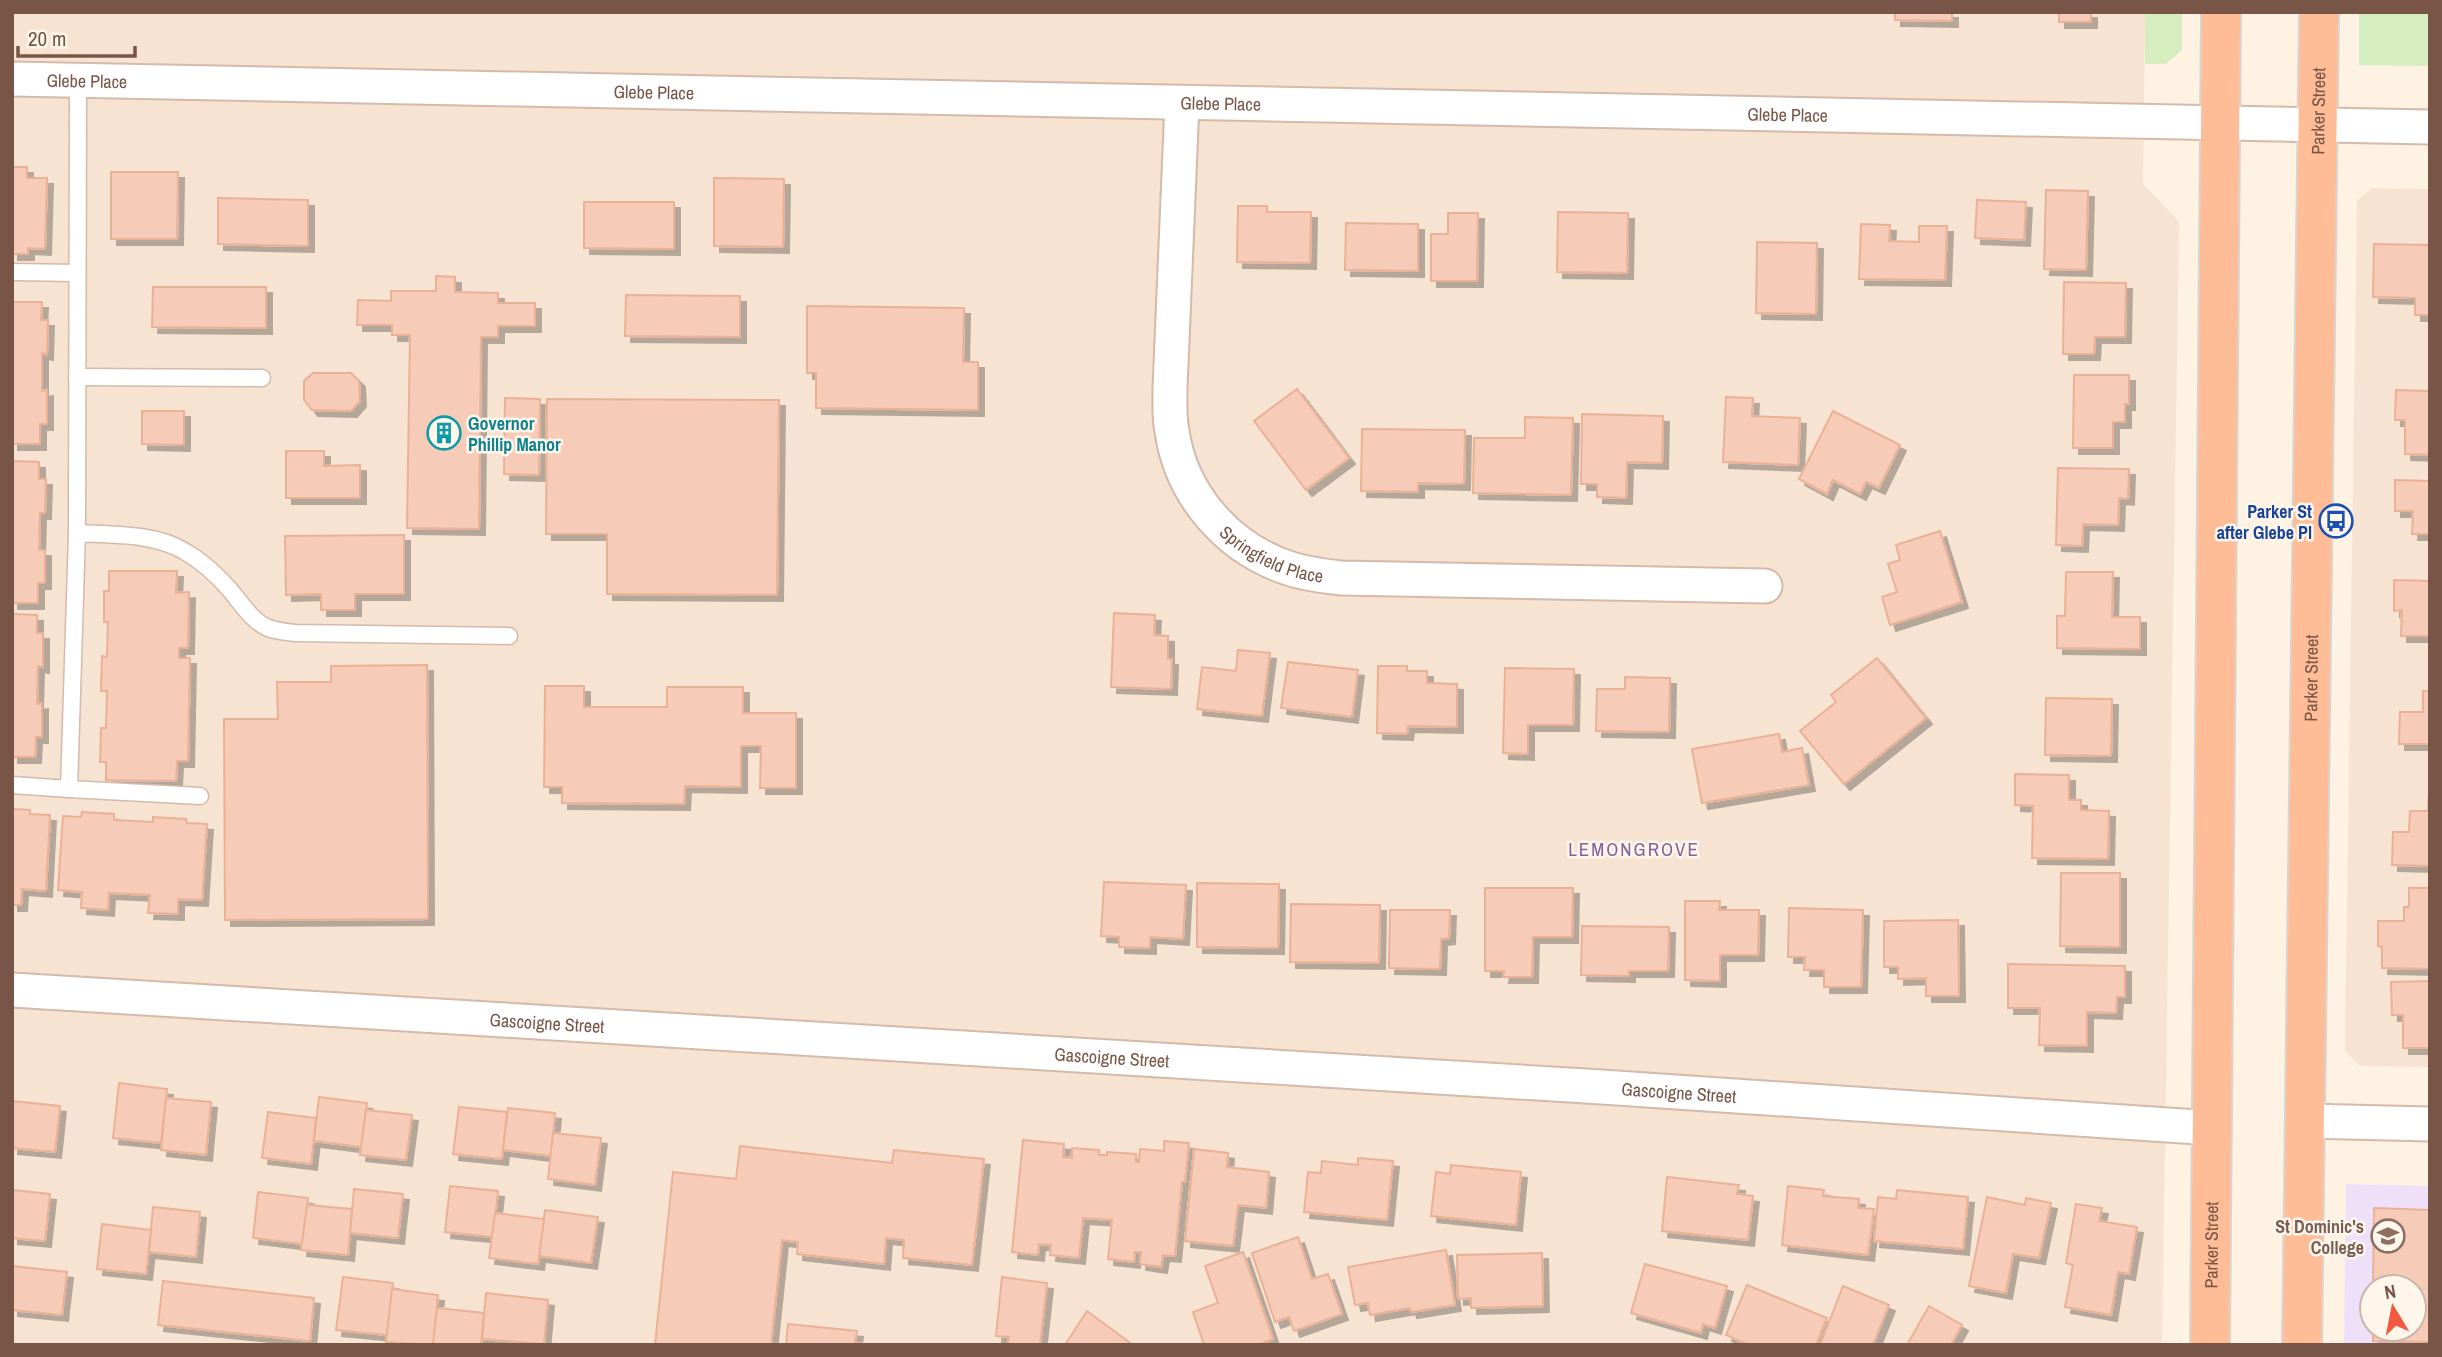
<svg xmlns="http://www.w3.org/2000/svg" width="2442" height="1357" font-family="'Archivo Narrow',sans-serif">
	<style>
		.residential { fill: #f6e3d1 }
		.education { fill: #efe0fa; fill-rule: evenodd }
		.green { fill: #d6edc0 }
		.building { fill: #f6ccb8; stroke: #eab197; stroke-width: 2; filter: url(#shadow) }
		.lines { fill: none; stroke-linecap: round; stroke-linejoin: round }
		.service-casing { stroke: #d3baab; stroke-width: 19 }
		.minor-casing { stroke: #d3baab; stroke-width: 37 }
		.trunk-casing { stroke: #dcd3cf; stroke-width: 42 }
		.service { stroke: #fff; stroke-width: 16 }
		.minor { stroke: #fff; stroke-width: 33 }
		.trunk { stroke: #febd97; stroke-width: 38 }
		.labels { text-anchor: middle; dominant-baseline: central; stroke-width: 5; stroke-linejoin: round; paint-order: stroke }
		.street-label { font-size: 18px; fill: #795547; stroke: #fff6eb }
		.culture-label { font-size: 18px; font-weight: bold; fill: #0d838f; stroke: #fff6eb; text-anchor: start }
		.transit-label { font-size: 18px; font-weight: bold; fill: #164399; stroke: #fff6eb; text-anchor: end }
		.education-label { font-size: 18px; font-weight: bold; fill: #785e54; stroke: #fff6eb; text-anchor: end }
		.neighbourhood-label { font-size: 19px; letter-spacing: 2px; fill: #84629d; stroke: #fff6eb }
	</style>
	<defs>
		<filter id="shadow"><feDropShadow dx="6" dy="6" stdDeviation="0" flood-color="#0004"/></filter>
	</defs>
	<rect width="100%" height="100%" fill="#fef2e3"/>
	<g class="residential">
		<path d="M12,12h2133l-2,172 36,37 -17,1124h-2150z"/>
		<path d="M2372,188l58,1v878l-70,-1 -15,-15 12,-850z"/>
	</g>
	<path class="education" d="M2346,1184l84,2v159h-86zM2372,1287h42v42h-42z"/>
	<g class="green">
		<path d="M2145,12h37v38l-16,14h-21z"/>
		<path d="M2359,12h71v54l-71,-1z"/>
	</g>
	<g class="building">
		<path d="M1895,12h57v9l-57,-1z"/>
		<rect x="2059" y="12" width="32" height="10"/>
		<path d="M12,167h15v11h20l-2,71 -17,-1v6h-16z"/>
		<path d="M111,172h67l-1,67h-66z"/>
		<path d="M714,178l70,1 -1,68 -69,-1z"/>
		<path d="M2046,190l42,1 -2,79 -42,-1z"/>
		<path d="M218,198l90,2v46l-90,-2z"/>
		<path d="M1977,200l49,2 -2,38 -49,-2z"/>
		<path d="M584,202h90v47l-90,-1z"/>
		<path d="M1238,206h29v6h44l-1,51 -73,-1z"/>
		<path d="M1558,212l70,1 -1,60 -70,-1z"/>
		<path d="M1448,213h30l-1,68h-46v-47h17z"/>
		<path d="M1346,223l72,1v47l-73,-1z"/>
		<path d="M1861,224l29,1 -1,16 30,1v-16h28l-2,54 -86,-1z"/>
		<path d="M1757,242l60,1 -1,71 -60,-1z"/>
		<path d="M2374,244l56,1v70h-15v-17l-42,-1z"/>
		<path d="M436,276l19,1v15l43,1v10h37v23h-37v11h-17l-2,192 -72,-1 3,-193h-18v-10h-35l1,-25 33,1v-10h45z"/>
		<path d="M2064,282l62,1 -1,54h-30l-1,17h-31z"/>
		<path d="M153,287h113v41l-114,-1z"/>
		<path d="M626,295l114,1v41l-115,-1z"/>
		<path d="M12,302h30l-1,18h7l-1,34 -5,-1v38l5,-1v34h-7v20h-28z"/>
		<path d="M807,306l157,2 -1,54h15v48l-162,-2v-35h-9z"/>
		<path d="M313,373h38l8,8 1,20 -9,10 -39,-1 -8,-10v-19z"/>
		<path d="M2074,375h55v29h-4v18h-12v26h-40z"/>
		<path d="M1297,389l52,69 -43,32 -52,-69z"/>
		<path d="M2396,390l34,1v64l-25,-1v-34h-10z"/>
		<path d="M1726,397l27,1 -1,18 48,2 -2,47 -75,-3z"/>
		<path d="M505,398l35,1 -1,76 -35,-1z"/>
		<path d="M547,399l232,1 -2,195 -170,-1v-60h-61z"/>
		<path d="M142,411h42v34l-42,-1z"/>
		<path d="M1833,411l67,34 -21,43 -13,-6 -6,12 -27,-14 -6,14 -28,-15z"/>
		<path d="M1582,414l81,2 -1,47 -35,-1 -1,36 -29,-1v-13h-16z"/>
		<path d="M1525,417l48,1 -2,77 -98,-2 1,-55h51z"/>
		<path d="M1362,429l103,1 -1,54 -46,-1v9l-57,-1z"/>
		<path d="M286,451h38v15l36,-1v33h-74z"/>
		<path d="M12,461l27,1v17h7l-1,34h-5l-1,37h6v33h-7v20h-26z"/>
		<path d="M2058,468l71,1 -1,30 -9,-1 -1,27 -35,-1 -1,22 -26,-1z"/>
		<path d="M2395,480l35,1v53h-18l1,-23h-18z"/>
		<path d="M1940,531l22,71 -72,23 -8,-28 15,-5 -9,-28 12,-4 -4,-15z"/>
		<path d="M404,535v59h-49v16h-34v-16l-35,1 -1,-59z"/>
		<path d="M109,571h68l-1,22 13,-1 -1,56h-9v10h11l-2,103h-11l-1,20 -70,-1v-18h-6l1,-34h5l1,-37h-6l1,-35 5,1 1,-35h-4v-31h5z"/>
		<path d="M2066,572h47l-1,45h28v32l-83,-1v-32h8z"/>
		<path d="M2394,580l36,1v55h-29l1,-26 -8,1z"/>
		<path d="M1114,613l41,2 -1,20 14,1v23h4l-1,30 -60,-2z"/>
		<path d="M12,614l25,1v18h6v34l-5,-1 -1,38 5,-1v34h-6l-1,20h-23z"/>
		<path d="M1238,650l32,3 -8,63 -65,-7 5,-42 34,4z"/>
		<path d="M1877,658l49,60 -82,66 -44,-53 36,-29 -5,-7z"/>
		<path d="M1288,662l70,8 -6,47 -71,-9z"/>
		<path d="M427,665l1,254 -203,1 -1,-201h54l-1,-37h54v-16z"/>
		<path d="M1378,666h29v5h20v12l30,1v43l-49,-1 -1,8 -30,-1z"/>
		<path d="M1505,668l69,1 -1,56h-45v29l-25,-1z"/>
		<path d="M1625,677l45,1 -1,54 -73,-1 1,-42h28z"/>
		<path d="M545,686h39v21h83v-20h76v26h53v75h-36l1,-42h-20v41l-56,-1 -1,18 -122,-1v-16h-18z"/>
		<path d="M2423,691h7v53h-31l1,-32h23z"/>
		<path d="M2046,698l66,1 -1,57 -66,-1z"/>
		<path d="M1779,734l3,18 20,-4 7,37 -107,18 -10,-54z"/>
		<path d="M2015,774l54,1v25h12v10l28,1 -1,48 -76,-1 1,-52 -18,-1z"/>
		<path d="M2429,791l1,75 -38,-1 1,-33h16l1,-21h18z"/>
		<path d="M12,809l18,1v4l20,1 -4,76 -24,-2 -1,16h-9z"/>
		<path d="M82,812l32,2v6l39,2v-5l33,2 1,4 20,1 -5,76 -24,-1v15l-30,-1 2,-18 -41,-2 -1,17 -27,-2 1,-16 -24,-2 5,-74 18,1z"/>
		<path d="M2061,873h59v74l-60,-1z"/>
		<path d="M1104,882l82,3 -3,54 -33,-2v11l-31,-1v-10l-18,-1z"/>
		<path d="M1197,883l82,1 -1,64 -81,-1z"/>
		<path d="M1485,888h88l-1,49h-39l-1,40h-29l1,-6h-19z"/>
		<path d="M2409,888h21v81l-48,-1v-21l-4,-1v-25h26v-14h5z"/>
		<path d="M1685,901h35l-1,9h40l-1,45h-38v26l-35,-1z"/>
		<path d="M1291,904l89,1 -1,58 -89,-1z"/>
		<path d="M1789,908l74,2 -2,77h-37v-17h-20l1,-13h-17z"/>
		<path d="M1390,910h60l-1,28 -8,1 -1,30 -51,-1z"/>
		<path d="M1958,920l1,76h-33v-18l-28,1v-12h-14v-46z"/>
		<path d="M1582,926l87,1 -1,44h-39v5l-48,-1z"/>
		<path d="M2008,964l117,2v31h-8l-1,16 -29,-1v34l-48,-1 1,-37h-32z"/>
		<path d="M2430,981v67h-27v-33h-11l-1,-33z"/>
		<path d="M119,1083l48,6 -6,54 -48,-5z"/>
		<path d="M319,1097l48,6 -6,44 -47,-6z"/>
		<path d="M166,1098l45,4 -5,53 -45,-5z"/>
		<path d="M12,1101l48,5 -5,46 -43,-4z"/>
		<path d="M459,1107l48,5 -5,47 -49,-5z"/>
		<path d="M508,1108l47,5 -4,43 -48,-6z"/>
		<path d="M366,1110l46,5 -6,45 -46,-5z"/>
		<path d="M268,1112l48,6 -5,46 -49,-6z"/>
		<path d="M553,1133l48,5 -6,47 -47,-6z"/>
		<path d="M1023,1140l41,4 -1,13 9,1v-10l27,2v5h8v-3l29,2v8h3l1,-13 24,2v-10l25,2 -4,39h-3l-7,74 -12,-1 -2,12 -21,-3 1,-12h-6l-1,10 -26,-3 4,-39 -29,-2 -4,40 -29,-3 1,-10 -12,-1 -1,11 -26,-3z"/>
		<path d="M740,1146l152,17 2,-13 90,9 -12,106 -69,-7 1,-18 -18,-2 -2,26 -87,-10 1,-12 -16,-2 -11,105h-116l18,-173 63,7z"/>
		<path d="M1194,1149l34,4 -1,14 42,5 -3,36 -28,-3 -5,41 -48,-5z"/>
		<path d="M1358,1158l35,3 -6,59 -83,-8 4,-40 13,1 1,-12 36,4z"/>
		<path d="M1451,1165l70,7 -5,53 -85,-9 5,-44 14,2z"/>
		<path d="M1667,1177l72,8 -2,9 16,2 -5,44 -86,-9z"/>
		<path d="M450,1186l48,5 -5,46 -48,-5z"/>
		<path d="M1788,1186l36,4 -1,6 36,3 -1,9 16,1 -6,46 -86,-10z"/>
		<path d="M354,1189l49,5 -5,44 -48,-5z"/>
		<path d="M12,1190l38,4 -5,47 -33,-3z"/>
		<path d="M1897,1190l71,7 -5,52 -89,-8 4,-44 18,2z"/>
		<path d="M258,1192l50,6 -6,46 -49,-6z"/>
		<path d="M1987,1197l38,8 1,-7 25,5 -12,55 -26,-4 -7,39 -37,-7z"/>
		<path d="M2076,1204l26,4 -3,13 38,6 -8,47 -11,-2 -7,43 -46,-8 8,-42 -7,-2z"/>
		<path d="M307,1205l45,4 -4,46 -47,-5z"/>
		<path d="M153,1207l47,5 -4,45 -47,-5z"/>
		<path d="M2374,1208l56,2v132l-57,-1v-12h41v-42h-41z"/>
		<path d="M545,1210l53,7 -7,46 -52,-7z"/>
		<path d="M495,1213l49,6 -6,45 -49,-6z"/>
		<path d="M102,1224l49,6 -5,44 -49,-5z"/>
		<path d="M1298,1237l14,42 16,-5 14,40 -48,17 -5,-14 -14,5 -23,-69z"/>
		<path d="M1446,1250l9,55 -44,7 -1,-4 -40,7 -2,-12 -13,2 -7,-38z"/>
		<path d="M1243,1252l30,87 -15,6h-54l-11,-33 25,-9 -13,-37z"/>
		<path d="M1542,1253l1,53 -72,2v-10l-13,1 -1,-44z"/>
		<path d="M1645,1264l82,22 -12,42 -12,-4 -2,9 -70,-20z"/>
		<path d="M12,1266l55,6 -5,43 -50,-5z"/>
		<path d="M343,1277l50,6 -6,52 -51,-5z"/>
		<path d="M1002,1277l45,6 -7,62h-32l1,-8 -13,-1z"/>
		<path d="M163,1281l151,17 -4,43 -152,-16z"/>
		<path d="M1747,1285l80,33 -11,27h-67l-23,-10z"/>
		<path d="M1843,1286l46,19 -16,40h-53z"/>
		<path d="M392,1289l46,6 -5,50 -47,-3z"/>
		<path d="M486,1293l62,7 -4,44 -62,-5z"/>
		<path d="M1929,1306l33,19 -11,20h-44z"/>
		<path d="M437,1308l47,5 -3,32h-48z"/>
		<path d="M1087,1311l46,34h-68z"/>
		<path d="M788,1324l69,7 -2,12 21,2h-90z"/>
	</g>
	<g class="lines">
		<defs>
			<g id="service">
				<path d="M12,272l65,1"/>
				<path d="M77,377l185,1"/>
				<path d="M77,533l1,-453"/>
				<path d="M12,785l57,4 8,-256c34,2 77,0 107,18 18,10 32,23 46,39 11,13 22,31 38,38 8,3 19,4 27,5l214,3"/>
				<path d="M69,789l131,7"/>
			</g>
			<g id="minor">
				<path id="s1" d="M12,79l2418,48"/>
				<path id="s2" d="M1182,103l-12,285c0,15 -1,29 2,43 9,64 56,117 116,137 17,6 36,8 53,10l424,8"/>
				<path id="s3" d="M12,990l1590,97 610,41"/>
				<path d="M2305,1121l125,3"/>
			</g>
			<g id="trunk">
				<path id="s4" d="M2210,1345l11,-1333"/>
				<path id="s5" d="M2302,1345l17,-1333"/>
			</g>
		</defs>
		<use href="#service" class="service-casing"/>
		<use href="#minor" class="minor-casing"/>
		<use href="#trunk" class="trunk-casing"/>
		<use href="#service" class="service"/>
		<use href="#minor" class="minor"/>
		<use href="#trunk" class="trunk"/>
	</g>
	<defs>
		<symbol id="building-ring" viewBox="-11 -11 22 22"><circle r="9.5" fill="#fff6eb" stroke="#0f9aa8" stroke-width="1.5"/><path d="M-4-6H4V6H1V3H-1V6H-4ZM-2.5-4.3h1.7v1.8h-1.7ZM.8-4.3h1.7v1.8H.8ZM-2.5-1h1.7V.8h-1.7ZM.8-1h1.7V.8H.8Z" fill="#0f9aa8"/></symbol>
		<symbol id="bus-ring" viewBox="-11 -11 22 22"><circle r="9.5" fill="#fff6eb" stroke="#1a4fb4" stroke-width="1.5"/><path d="M-5-6H5V4H4V6H2V4H-2V6H-4V4H-5ZM-3.5-4V0h7V-4ZM-3.5 1.2v1.5H-2V1.2ZM2 1.2v1.5H3.5V1.2Z" fill="#1a4fb4"/></symbol>
		<symbol id="school-ring" viewBox="-11 -11 22 22"><circle r="9.5" fill="#fff6eb" stroke="#8d6e63" stroke-width="1.5"/><path d="M0-5L7-2L0 1L-7-2ZM-4 1L0 2.5L4 1V4Q0 6-4 4Z" fill="#8d6e63"/></symbol>
	</defs>
	<g fill-rule="evenodd">
		<use href="#building-ring" x="425" y="414" width="38" height="38"/>
		<use href="#bus-ring" x="2317" y="502" width="38" height="38"/>
		<use href="#school-ring" x="2369" y="1217" width="38" height="38"/>
	</g>
	<g class="labels">
		<g class="street-label">
			<text stroke="none"><textPath href="#s1" startOffset="75">Glebe Place</textPath></text>
			<text stroke="none"><textPath href="#s1" startOffset="642">Glebe Place</textPath></text>
			<text stroke="none"><textPath href="#s1" startOffset="1209">Glebe Place</textPath></text>
			<text stroke="none"><textPath href="#s5" startOffset="1234">Parker Street</textPath></text>
			<text stroke="none"><textPath href="#s1" startOffset="1776">Glebe Place</textPath></text>
			<text stroke="none"><textPath href="#s2" startOffset="497">Springfield Place</textPath></text>
			<text stroke="none"><textPath href="#s5" startOffset="667">Parker Street</textPath></text>
			<text stroke="none"><textPath href="#s3" startOffset="536">Gascoigne Street</textPath></text>
			<text stroke="none"><textPath href="#s3" startOffset="1102">Gascoigne Street</textPath></text>
			<text stroke="none"><textPath href="#s3" startOffset="1670">Gascoigne Street</textPath></text>
			<text stroke="none"><textPath href="#s4" startOffset="100">Parker Street</textPath></text>
		</g>
		<g class="culture-label">
			<text x="468" y="423">Governor<tspan x="468" dy="21">Phillip Manor</tspan></text>
		</g>
		<g class="transit-label">
			<text x="2312" y="511">Parker St<tspan x="2312" dy="21">after Glebe Pl</tspan></text>
		</g>
		<g class="education-label">
			<text x="2364" y="1226">St Dominic's<tspan x="2364" dy="21">College</tspan></text>
		</g>
		<g class="neighbourhood-label">
			<text x="1634" y="849">LEMONGROVE</text>
		</g>
	</g>
	<rect width="2442" height="1357" fill="none" stroke="#795547" stroke-width="28"/>
	<g transform="translate(2393 1308) rotate(350)"><circle r="33" fill="#fff6eb" stroke="#c9b6a9" stroke-width="2"/>
	<path d="M0-5L12 26L0 18L-12 26Z" fill="#f2593e"/>
	<text y="-10" font-size="19" font-weight="bold" text-anchor="middle" fill="#795547">N</text>
	</g>
	<path d="M18 46v10h117v-10" fill="none" stroke="#795547" stroke-width="3.5"/>
	<text x="28" y="46" font-size="21" fill="#795547" stroke="#fff6eb" stroke-width="5" paint-order="stroke">20 m</text>
</svg>
